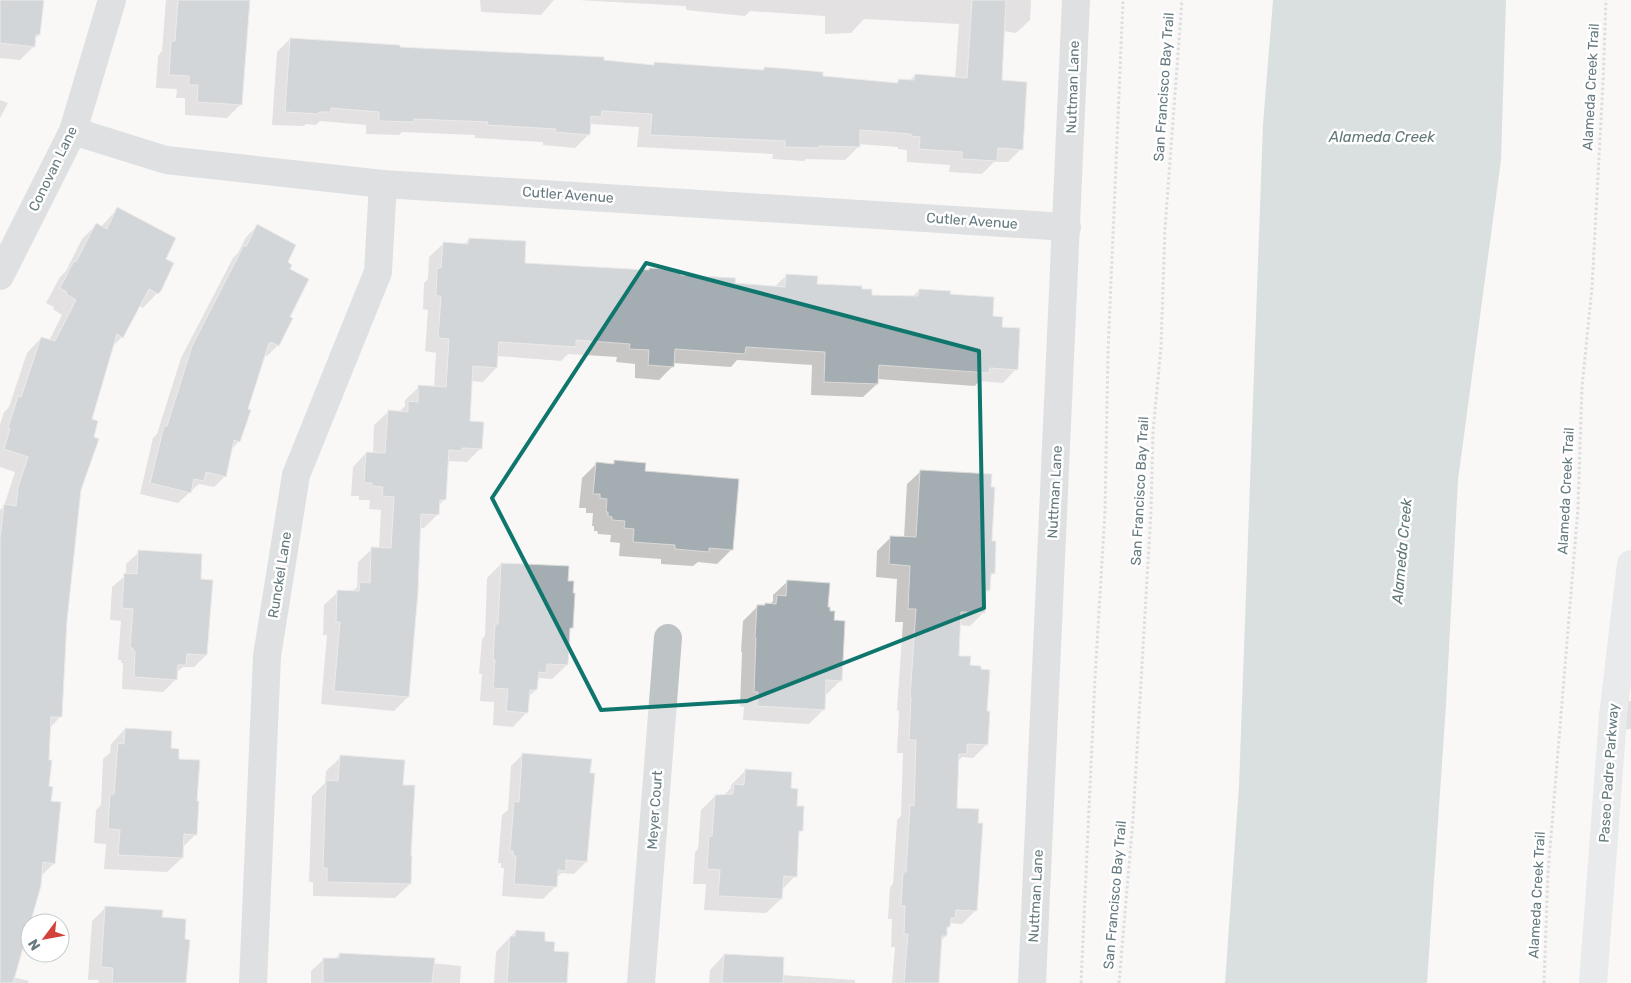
<svg xmlns="http://www.w3.org/2000/svg" width="1631" height="983" font-family="Rubik,sans-serif">
	<style>
		.water { fill: #b4c3c4 }
		.shadow { fill: #0003 }
		.building { fill: #a4aeb2; stroke: #dbdad9 }
		.lines { fill: none; stroke-linecap: round; stroke-linejoin: round }
		.path { stroke: #b9bdbf; stroke-width: 3; stroke-dasharray: 2.5 2.5; stroke-linecap: butt }
		.minor { stroke: #bec4c6; stroke-width: 28 }
		.major { stroke: #d4d9db; stroke-width: 28 }
		.marked { fill: none; stroke: #0f766e; stroke-width: 4; stroke-linejoin: round }
		.labels { text-anchor: middle; dominant-baseline: central; stroke-width: 5; stroke-linejoin: round; paint-order: stroke }
		.street-label { font-size: 14px; fill: #667a7f; stroke: #fff }
		.water-label { font-size: 15px; font-style: italic; fill: #617779; stroke: #fff }
	</style>
	<rect width="100%" height="100%" fill="#f9f8f7"/>
	<path class="water" d="M1273,0h233l-5,160 -43,320 -12,225 -19,278h-202l14,-197 24,-662z"/>
	<g class="shadow">
		<path d="M0,0h43l-4,35 -5,4v7l-14,14 -19,-2 -1,1z"/>
		<path d="M166,0h83l-9,105 -13,13 -42,-3v-17h-9l1,-9 -21,-1 2,-32 4,-5z"/>
		<path d="M480,0h74l-13,15 -60,-3z"/>
		<path d="M578,0h453l-1,20 -14,13 -13,-2 -2,51 20,67 -13,13h-14l-12,12 -33,-2 1,-7 -43,-3v-12l-9,-1v-2l-40,-3v3l-13,13 -39,-1 -2,2 -32,-2 1,-5 -136,-7 2,-20 -47,-3 -3,3v7l-14,14 -32,-3v-3l-68,-4v-3l-73,-3 -3,3 -33,-1v-9l-46,-4 -4,4 -10,-1 -2,2 -32,-1 5,-73 13,-13 108,10 204,12 50,5 3,-3 107,8 3,-3 57,9 74,7 3,-4 10,1 6,-6 40,3 4,-54 -95,-5 -13,14 -26,1v-18l-75,-5 -5,5 -59,-6v-4z"/>
		<path d="M0,100l8,3 -8,15z"/>
		<path d="M117,209l47,51 -4,30 -17,18 -4,-2 -17,31 -10,10 -22,73 -10,69 -14,132 -6,96 -10,11 -3,60 3,14 4,61 -13,13 -28,101 16,4 -1,2h-28v-473l4,-4 11,-34 -15,-5v-42l4,-13 5,-5 18,-54 14,-15 8,3 13,-26 -9,-6 1,-2 -8,-4 14,-26 6,-6 16,-32 14,-14 5,2z"/>
		<path d="M257,226l29,36 2,8v47l-10,28 -11,11 -3,-1 -17,55 -8,31 -8,9 -6,26 -11,11 -15,-3 -21,19 -38,-9 13,-56 4,-4 24,-76 52,-100 5,-5 8,-16z"/>
		<path d="M469,239l55,25 123,8 3,-3 30,7 54,8 40,3 13,-12 29,11 45,4 9,6 42,1 7,-7 30,5 43,22 9,11 15,41 -13,14 -24,-2 -4,5 -98,-7v5l-14,13 -52,-2 1,-30 -75,-5 -6,7 -58,-4 -1,4 -13,13 -24,-2v-14l-19,-2 1,-5 -49,-3 -7,7 -64,-5 -1,12 -13,14 -12,-1 -3,41 13,26 -14,14 -17,-1 -4,3 -2,36 -6,6 -1,9 -13,13h-5l-11,169 -14,14 -73,-7 6,-69h-4l1,-30 14,-13h14l5,-5 1,-25 14,-13h7l2,-39 -12,-1 1,-9h-11v-4h-8l2,-29 13,-14h7l1,-28 14,-13h11l6,-6v-6l14,-13 15,1 2,-35 -11,-2 3,-41 -5,-1 1,-26 4,-4 1,-22 14,-13 21,1z"/>
		<path d="M615,462l28,10 89,77 -15,15 -19,-2 -5,4 -32,-2v-5l-42,-3 1,-13 -10,-1 1,-7 -13,-1 -1,-3h-3v-5h-2l1,-13h-7v-5h-7l3,-30 14,-14 15,1z"/>
		<path d="M921,471l70,71 3,31 -5,5v12l-4,4 -1,18 -14,14 -11,-1 -1,32 11,10 17,45 1,32 -14,14 -11,-1 -5,5 -2,47 21,101 -14,14 -13,-1v4l-3,2v7l-6,5 -3,42h-45l3,-36h-4l1,-28h-4l2,-32 3,-3 4,-64 4,-4 2,-63h-6l2,-42 -2,-1 6,-88h-8l2,-43 -21,-2 1,-26 14,-14 13,1 3,-54z"/>
		<path d="M139,552l61,28 6,75 -12,12h-11l-7,6v6l-13,13 -41,-3 1,-26h-2v-3h-3l3,-39 -11,-1 2,-33 14,-12v-11z"/>
		<path d="M501,564l66,18 5,45 -3,3 -2,35 -15,14 -13,-1 -2,2 -1,10 -8,7 -1,15 -14,15 -20,-2 1,-23 -14,-1 2,-27h-3l3,-35 3,-3 2,-58z"/>
		<path d="M788,581l39,28 6,12 8,59 -15,15h-2v14l-15,15 -66,-4 1,-13 -4,-1 2,-54h-1l2,-31 15,-15 5,1 3,-3 3,1 4,-4v-6z"/>
		<path d="M125,729l44,21 8,10 19,42v32l-14,14v10l-15,14 -63,-3 2,-25 -12,-1 2,-33 5,-5 2,-46 7,-6 1,-9z"/>
		<path d="M523,754l63,108 -12,12 -12,-1 -6,5 -1,9 -12,12 -41,-3 2,-28h-3v-5h-3l4,-48 6,-5 3,-44z"/>
		<path d="M341,757l61,29 7,71 1,27 -15,14 -82,-2v-14h-4l3,-86 13,-13 1,-12z"/>
		<path d="M746,770l44,19 12,41 -4,4 -3,42 -13,14 -1,9 -15,14 -62,-3 2,-26h-13l2,-32 3,-3 3,-39 14,-14 9,-1 7,-7v-3z"/>
		<path d="M105,908l56,10 22,22 5,1 -2,42h-88l1,-3h-11l4,-59z"/>
		<path d="M516,931l28,11 9,10 13,31h-72l2,-31z"/>
		<path d="M339,954l122,12 -1,17h-149v-12l13,-12 10,1z"/>
		<path d="M724,955l58,20 73,5v3h-146l1,-13z"/>
	</g>
	<g class="building">
		<path d="M0,0h44l-4,35h-4l-1,12 -35,-4z"/>
		<path d="M178,0h72l-8,105 -45,-3 1,-17h-9v-9l-20,-1 2,-34h4z"/>
		<path d="M972,0h34l-4,80 25,2 -4,68 -25,-2 -1,13 -35,-2v-7l-43,-3 1,-12 -9,-1v-2l-51,-4v17l-41,-1v2l-34,-1v-6l-135,-6 2,-21 -50,-3 -1,6 -10,-1 -1,19 -35,-3 1,-3 -69,-4 1,-3 -74,-3v3l-35,-1v-9l-48,-4v4h-12l-1,2 -33,-2 5,-74 110,7v2l204,10v3l50,5v-3l110,8v-3l15,1 44,4v4l75,7v-4l16,1 1,-6 52,4z"/>
		<path d="M117,207l59,31 -10,21 8,4 -13,28 -3,3 -9,-5 -26,49 -6,-4 -25,85 6,2 -4,16 5,2 -18,51 -14,131 -5,96h-11l-2,43h3l-3,26 4,1 -2,14 10,1 -6,62 -12,-2 -2,24 -28,97h-13v-444l4,-35 12,2 2,-19 10,-30 -24,-8 6,-20 -2,-1 10,-32 3,1 20,-60 14,4 21,-41 -10,-6 1,-2 -7,-4 14,-27 2,1 20,-39 11,6z"/>
		<path d="M257,224l39,21 -8,17 4,3 -2,4 19,10 -19,38 3,1 -14,28 -8,-4v2l-2,-1 -21,66 3,1 -11,32 -6,-2 -8,37 -20,-5 -2,9 -10,-2 -3,14 -41,-10 14,-57h3l25,-80 52,-101 2,2z"/>
		<path d="M469,238l57,3 -1,22 124,7v-2l32,2v5l55,3 -1,5 50,4 1,-13 32,2 -1,8 45,2v3h10v6l46,1 1,-7 32,2 -1,3 44,3 -1,19 10,1 -1,10 18,1 -2,42 -28,-2 -1,5 -110,-8 -1,19 -54,-2 1,-30 -79,-5 -1,7 -70,-5 -1,18 -26,-2 1,-15 -20,-1 1,-5 -54,-4v7l-77,-5 -2,26 -24,-2 -3,55 14,1 -2,27 -20,-1v3l-13,-1 -3,50h-6l-1,15 -18,-1 -3,78 -9,105 -75,-6 6,-69h-4l1,-32 22,1 1,-9 10,1 1,-36 20,1 3,-51 -12,-1 1,-9 -11,-1v-3h-8l2,-31 19,1 3,-43 20,2v-11l10,1v-17l28,2 3,-48 -11,-1 3,-42h-5l1,-28h4l2,-26 25,2z"/>
		<path d="M614,460l32,3 -1,8 94,8 -6,71 -24,-2v4l-34,-3v-4l-42,-3 1,-13 -10,-1 1,-7 -13,-1v-3l-4,-1v-4h-2l1,-13 -7,-1v-4h-7l3,-32 18,2z"/>
		<path d="M920,470l72,4 -1,13h4l-3,54h4l-1,33 -4,-1 -1,18 -4,-1 -1,23 -24,-1 -2,44h12l-1,9 11,1v3l9,1 -3,41h3l-2,34 -21,-1v10h-8l-2,54 22,1 -1,14h5l-6,88 -21,-1 -1,8h-4l-1,9h-3v9h-5l-3,47h-35l4,-49h-4l1,-28h-4l2,-34h3l4,-67 4,1 2,-66h-7l2,-42h-1l6,-89h-8l2,-43 -21,-2 1,-28 26,1z"/>
		<path d="M138,550l64,4 -1,25 12,1 -6,75 -20,-1 -1,11h-8l-1,15 -43,-3 1,-26h-2v-3h-3l3,-39 -11,-1 2,-35 13,1z"/>
		<path d="M501,563l68,3 -1,15h6l-1,12h2l-2,35h-3l-2,37 -21,-1 -1,9 -7,-1 -2,18h-7l-2,23 -22,-2 2,-22 -15,-1 2,-28h-2l2,-36h3z"/>
		<path d="M787,580l43,3 -2,24h2v4h5l-1,9 11,1 -3,60 -16,-1 -1,30 -68,-4 1,-14h-4l2,-54h-1l2,-33h8v-2l11,1 1,-9 9,1z"/>
		<path d="M125,728l47,3 -1,17 8,1v10l21,1 -3,41h2l-2,34 -13,-1 -1,24 -65,-3 2,-25 -12,-1 2,-35h4l4,-51 6,1z"/>
		<path d="M522,753l70,6 -2,14h5l-8,89 -21,-2v11l-8,-1 -1,17 -43,-3 2,-28h-3v-5h-3l4,-50 5,1z"/>
		<path d="M340,755l65,5 -2,25h12l-4,71h1l-1,28 -84,-2v-14h-4l3,-88 12,1z"/>
		<path d="M745,769l47,3 -1,16 7,1 -1,17h7l-1,25h-4l-2,46 -13,-1 -2,23 -64,-3 2,-26 -13,-1 2,-33h3l3,-41 18,-1 1,-10 10,1z"/>
		<path d="M105,906l58,4 -1,7 24,2 -1,20 5,1 -4,43h-74l1,-15 -12,-1z"/>
		<path d="M516,930l29,2v9l10,1 -1,9 15,1 -2,31h-60l3,-47h5z"/>
		<path d="M339,953l96,5 -3,25h-109v-25h16z"/>
		<path d="M724,954l60,3 -1,26h-61z"/>
	</g>
	<g class="lines">
		<g class="path">
			<path d="M1081,983l14,-305 10,-167 3,-159 15,-352"/>
			<path d="M1119,983l14,-164 18,-308 2,-79 8,-85 4,-119 17,-228"/>
			<path d="M1544,983l4,-110 30,-365 4,-121 10,-100 11,-204 3,-83"/>
		</g>
		<g class="minor">
			<path d="M73,131l93,29 217,24 684,43"/>
			<path d="M0,276l73,-145 39,-131"/>
			<path d="M1613,716l18,-1"/>
			<path d="M253,983l14,-327 29,-181 82,-203 5,-88"/>
			<path d="M641,983l27,-345"/>
			<path d="M1032,983l44,-983"/>
		</g>
		<path class="major" d="M1593,983l20,-267 18,-152"/>
	</g>
	<path d="M0 0H1631V983H0ZM646,263l333,88 5,257 -237,93 -146,9 -109,-212z" fill="#f9f8f7" fill-opacity=".55" fill-rule="evenodd"/>
	<path class="marked" d="M646,263l333,88 5,257 -237,93 -146,9 -109,-212z"/>
	<g class="labels">
		<g class="street-label">
			<text transform="translate(1073 87) rotate(-88)">Nuttman Lane</text>
			<text transform="translate(1164 87) rotate(-86)">San Francisco Bay Trail</text>
			<text transform="translate(1591 87) rotate(-87)">Alameda Creek Trail</text>
			<text transform="translate(53 169) rotate(-64)">Conovan Lane</text>
			<text transform="translate(568 195) rotate(4)">Cutler Avenue</text>
			<text transform="translate(972 221) rotate(4)">Cutler Avenue</text>
			<text transform="translate(1140 491) rotate(-87)">San Francisco Bay Trail</text>
			<text transform="translate(1566 491) rotate(-87)">Alameda Creek Trail</text>
			<text transform="translate(1055 492) rotate(-87)">Nuttman Lane</text>
			<text transform="translate(280 575) rotate(-81)">Runckel Lane</text>
			<text transform="translate(1609 773) rotate(-86)">Paseo Padre Parkway</text>
			<text transform="translate(655 810) rotate(-86)">Meyer Court</text>
			<text transform="translate(1115 895) rotate(-85)">San Francisco Bay Trail</text>
			<text transform="translate(1537 895) rotate(-87)">Alameda Creek Trail</text>
			<text transform="translate(1036 896) rotate(-87)">Nuttman Lane</text>
		</g>
		<g class="water-label">
			<text x="1382" y="137">Alameda Creek</text>
			<text transform="translate(1402 551) rotate(-85)">Alameda Creek</text>
		</g>
	</g>
	<g transform="translate(45 938) rotate(238)"><circle r="24" fill="#ffffff" stroke="#c2cacc"/>
	<path d="M0-4L9 19L0 12L-9 19Z" fill="#d3413c"/>
	<text y="-8" font-size="14" font-weight="bold" text-anchor="middle" fill="#667a7f">N</text>
	</g>
</svg>
